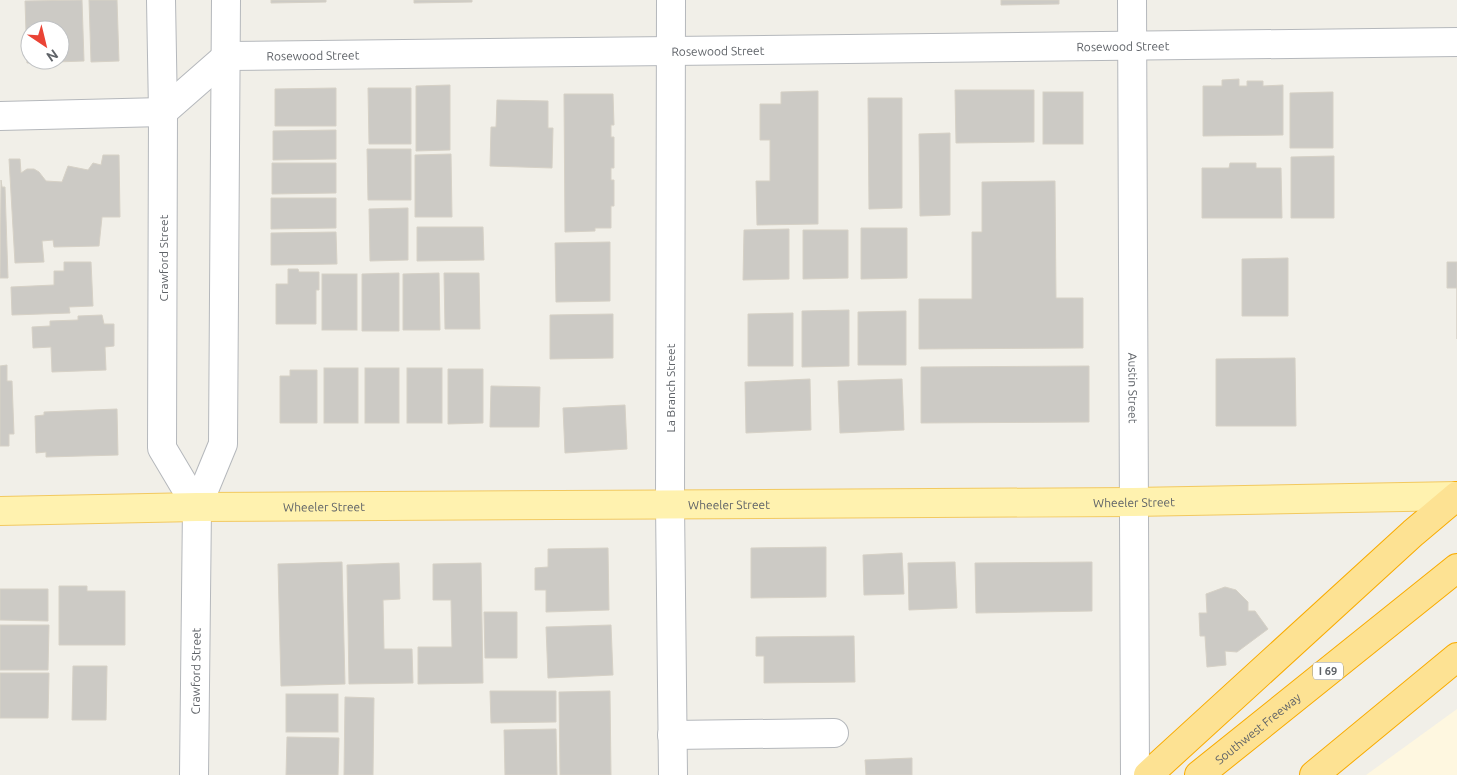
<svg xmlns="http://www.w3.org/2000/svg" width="1457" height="775" font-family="Ubuntu,sans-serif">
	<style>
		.commercial { fill: #fef7e0 }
		.building { fill: #cccac5; stroke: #d6d1c6; fill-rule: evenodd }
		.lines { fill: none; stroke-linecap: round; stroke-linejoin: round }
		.minor-casing { stroke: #b5b8bc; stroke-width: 30 }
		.major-casing { stroke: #f2c960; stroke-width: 30 }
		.highway-casing { stroke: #f9ab00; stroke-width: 30 }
		.minor { stroke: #fff; stroke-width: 28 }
		.major { stroke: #fff2af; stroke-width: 28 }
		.highway { stroke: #fde293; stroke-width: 28 }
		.labels { text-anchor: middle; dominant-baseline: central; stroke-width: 4; stroke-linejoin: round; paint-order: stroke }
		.shield { fill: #fff; stroke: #8f9295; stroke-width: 1 }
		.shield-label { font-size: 11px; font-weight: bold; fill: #5f6368 }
		.street-label { font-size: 12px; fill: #5f6368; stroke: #fff }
	</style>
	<rect width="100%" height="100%" fill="#f1efe8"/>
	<path class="commercial" d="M1457,709v66h-91z"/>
	<g class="building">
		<path d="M82,0l2,61 -57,2 -2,-62zM30,30h30v30h-30z"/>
		<path d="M89,0h28l2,61 -28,1z"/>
		<path d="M271,0h55v2l-55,1z"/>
		<path d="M414,0h58v2l-58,1z"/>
		<path d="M1001,0h58v4l-58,1z"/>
		<path d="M1239,79v7h8v-5h16v5l20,-1v50l-80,1v-50h19v-6z"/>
		<path d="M450,85v65l-34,1v-65z"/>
		<path d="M336,88v38h-61v-37z"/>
		<path d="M368,88h43v56h-42z"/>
		<path d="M955,90h79v52l-78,1z"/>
		<path d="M818,91v133l-61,1 -1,-44h14v-41h-10v-36h21v-12z"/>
		<rect x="1043" y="92" width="40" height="52"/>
		<path d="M1333,92v56h-43v-55z"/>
		<path d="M564,94h49l1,31h-3v12h3v31h-3v12h3v26h-3v22h-16v3l-30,1z"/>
		<path d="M868,98h34v110l-33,1z"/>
		<path d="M497,100l51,1v27h5l-1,40 -62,-2 1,-39h5z"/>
		<path d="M336,130v29l-63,1v-29z"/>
		<path d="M950,133v82l-30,1 -1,-82z"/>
		<path d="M367,149h44v51h-43z"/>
		<path d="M451,154l1,63h-37v-62z"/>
		<path d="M103,155h16l1,62h-18l-3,29 -45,1 -1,-7 -11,1 2,21 -29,1 -6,-104h11l1,14 6,-4h7l5,3 7,9 16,1 6,-16 20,4 5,-7 8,2z"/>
		<path d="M1334,156v62h-43v-61z"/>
		<path d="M272,163h64v30l-64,1z"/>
		<path d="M1230,163h26v5h25l1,50h-80v-50h27z"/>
		<path d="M1,180l1,7h3l3,91h-8z"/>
		<path d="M1055,181l1,117h27v50l-164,1v-50h53v-67h10v-50z"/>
		<path d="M271,198h65v30l-65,1z"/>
		<path d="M408,208v52l-38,1 -1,-52z"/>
		<path d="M417,227h66l1,33 -67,1z"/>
		<path d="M861,228h46v50l-46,1z"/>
		<path d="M789,229v50l-46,1 1,-50z"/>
		<path d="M803,230h45v48l-45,1z"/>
		<path d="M336,232l1,32 -66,1v-32z"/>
		<path d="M610,242v59l-54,1 -1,-59z"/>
		<path d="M1288,258v58h-46v-57z"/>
		<path d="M64,262h27l2,44 -24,1 1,6 -58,2 -1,-28 43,-2v-14h10z"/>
		<path d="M1447,262h10v77v-51h-10z"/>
		<path d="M288,269h10l1,3h20v18h-3v34h-40v-40h12z"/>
		<path d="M399,273v58h-37v-57z"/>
		<path d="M439,273l1,57h-37v-56z"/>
		<path d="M444,273h35l1,56h-35z"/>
		<rect x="322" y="274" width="35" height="56"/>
		<path d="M849,310v56l-47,1v-56z"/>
		<path d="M906,311v54h-48v-53z"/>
		<path d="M793,313v53h-45v-52z"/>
		<path d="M613,314v44l-63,1v-44z"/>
		<path d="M102,315l2,9h10v22l-9,1 1,23 -54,2 -1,-25 -18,1 -1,-21 18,-1v-5l28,-1v-4z"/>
		<path d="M1295,358l1,68h-80v-67z"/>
		<path d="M7,365v16h5l2,53h-5v12h-9v-80z"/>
		<path d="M1089,366v56l-168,1v-56z"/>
		<rect x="324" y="368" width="34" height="55"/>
		<rect x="365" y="368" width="34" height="55"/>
		<rect x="407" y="368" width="35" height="55"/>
		<path d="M448,369h35v54l-35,1z"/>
		<path d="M290,370h27v53h-37v-47h10z"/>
		<path d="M810,379l1,51 -65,3 -1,-51z"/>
		<path d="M902,379l2,51 -64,3 -2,-52z"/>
		<path d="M491,386l49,1 -1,40h-49z"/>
		<path d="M625,405l2,44 -62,4 -2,-45z"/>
		<path d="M117,409l1,46 -72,2v-5l-10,1 -1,-37 9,-1v-3z"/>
		<path d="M826,547v50l-75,1v-50z"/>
		<path d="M608,548l1,62 -63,2v-22h-11v-22l13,-1v-18z"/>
		<path d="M902,553l2,41 -40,1 -1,-40z"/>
		<path d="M342,562l3,122 -64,2 -3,-122z"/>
		<path d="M955,562l2,46 -48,2 -1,-47z"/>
		<path d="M1092,562v49l-116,2 -1,-50z"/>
		<path d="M399,563l1,36 -17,1 1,49h28l1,34 -64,1 -2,-119z"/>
		<path d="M481,563l2,120 -65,1v-37h34l-1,-47h-18v-36z"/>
		<path d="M59,586h28v5h38v54h-66z"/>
		<path d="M1225,587l11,3 12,12v9h7l13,18 -31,23 -12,-1 1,14 -19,2 -2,-31h-5l-1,-23h8l-1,-19z"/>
		<path d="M0,589h48v32l-48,-1z"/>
		<path d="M484,612h33v46h-32z"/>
		<path d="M0,625h49l-1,45h-48z"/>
		<path d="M611,625l2,50 -65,3 -2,-51z"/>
		<path d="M854,636l1,46 -91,1v-27h-8v-19z"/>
		<path d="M73,666h34l-1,54h-34z"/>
		<path d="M0,673h49l-1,45h-48z"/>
		<path d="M490,691h66v31l-65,1z"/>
		<path d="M610,691l1,84h-51l-1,-83z"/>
		<rect x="286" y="694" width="52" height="38"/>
		<path d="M345,697l29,1 -1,77h-29z"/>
		<path d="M556,729l1,46h-52l-1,-45z"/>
		<path d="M287,737l52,1 -1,37h-52z"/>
		<path d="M912,758v17h-46l-1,-15z"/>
	</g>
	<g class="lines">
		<defs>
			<g id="minor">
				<path d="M161,0l2,112 -1,336 35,59"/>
				<path d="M671,0l-1,504 3,271"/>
				<path id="s1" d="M1132,0l3,775"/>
				<path id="s2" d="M0,116l163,-4 64,-56 1230,-14"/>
				<path d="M672,735l162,-2"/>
				<path id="s3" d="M194,775l3,-268 26,-63 3,-444"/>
			</g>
			<g id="major">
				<path id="s4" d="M0,511l197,-4 936,-5 324,-6"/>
			</g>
			<g id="highway">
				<path d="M1148,775l265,-242 44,-37"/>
				<path id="s5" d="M1199,775l258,-207"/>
				<path d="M1314,775l143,-118"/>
			</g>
		</defs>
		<use href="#minor" class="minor-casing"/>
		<use href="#major" class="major-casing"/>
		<use href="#highway" class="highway-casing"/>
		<use href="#minor" class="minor"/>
		<use href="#major" class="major"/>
		<use href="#highway" class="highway"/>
	</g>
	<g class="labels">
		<rect class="shield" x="1313" y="662.5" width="30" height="17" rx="4"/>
		<g class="shield-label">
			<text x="1328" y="671">I 69</text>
		</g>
		<g class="street-label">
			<text stroke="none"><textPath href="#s2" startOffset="1144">Rosewood Street</textPath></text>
			<text stroke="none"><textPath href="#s2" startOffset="739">Rosewood Street</textPath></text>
			<text stroke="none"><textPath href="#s2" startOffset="334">Rosewood Street</textPath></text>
			<text transform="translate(163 258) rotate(-90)">Crawford Street</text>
			<text transform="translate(670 388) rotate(-90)">La Branch Street</text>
			<text stroke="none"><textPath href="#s1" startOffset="388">Austin Street</textPath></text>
			<text stroke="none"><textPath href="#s4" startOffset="1134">Wheeler Street</textPath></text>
			<text stroke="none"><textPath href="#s4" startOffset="729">Wheeler Street</textPath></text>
			<text stroke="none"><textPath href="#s4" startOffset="324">Wheeler Street</textPath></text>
			<text stroke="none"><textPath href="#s3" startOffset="104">Crawford Street</textPath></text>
			<text stroke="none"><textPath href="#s5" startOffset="75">Southwest Freeway</textPath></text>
		</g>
	</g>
	<g transform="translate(45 45) rotate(145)"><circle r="24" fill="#ffffff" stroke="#bfc1c3"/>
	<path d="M0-4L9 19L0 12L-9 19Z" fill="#ea4335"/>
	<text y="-8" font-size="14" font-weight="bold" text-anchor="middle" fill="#5f6368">N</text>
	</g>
</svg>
